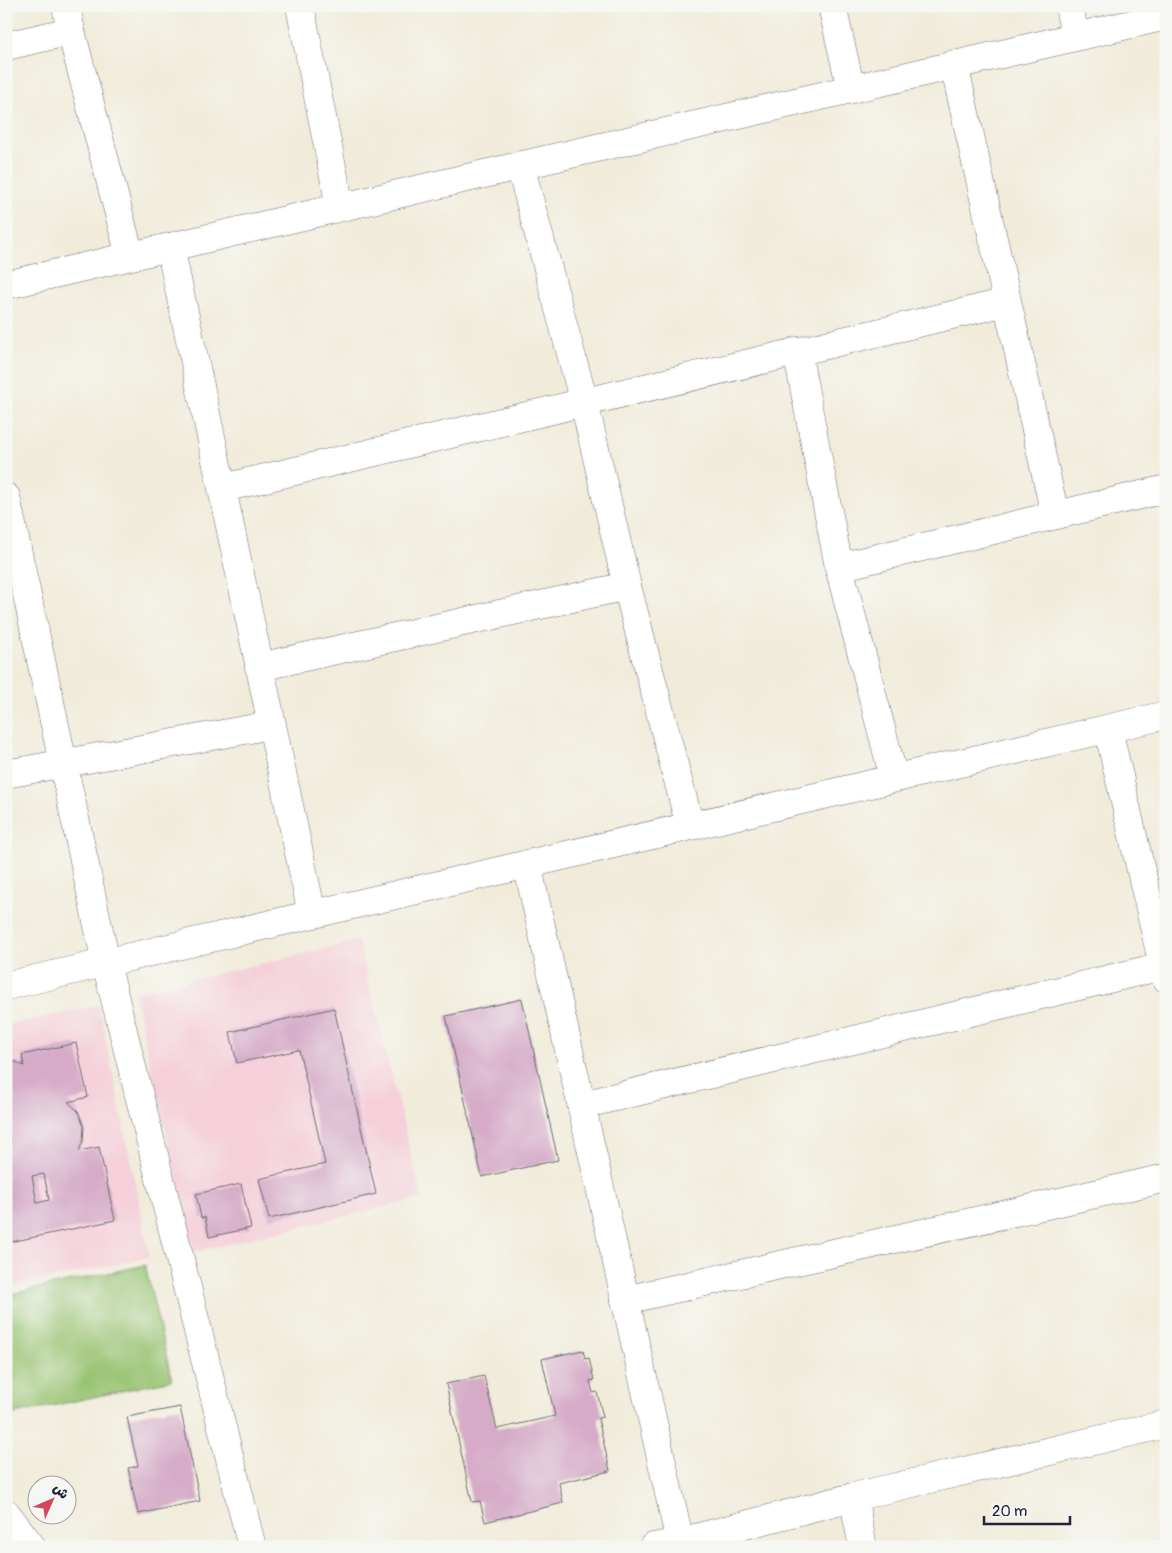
<svg xmlns="http://www.w3.org/2000/svg" width="1172" height="1553" font-family="Pangolin,'Playpen Sans Arabic',sans-serif">
	<style>
		.built { fill: #f5cfd9 }
		.green { fill: #96c26f; stroke: #5c7255 }
		.building { fill: #d5abc8; fill-rule: evenodd }
		.lines { fill: none; stroke-linecap: round; stroke-linejoin: round }
		.street-casing { stroke: #6a6973; stroke-width: 29 }
		.street { stroke: #fff; stroke-width: 28 }
	</style>
	<rect width="100%" height="100%" fill="#f6f6f2"/>
	<filter id="ink" filterUnits="userSpaceOnUse"><feTurbulence type="fractalNoise" baseFrequency=".02" numOctaves="2"/><feDisplacementMap in="SourceGraphic" scale="10" xChannelSelector="R" yChannelSelector="G"/><feConvolveMatrix kernelMatrix="1 2 1 2 8 2 1 2 1" color-interpolation-filters="sRGB"/></filter>
	<filter id="wash" filterUnits="userSpaceOnUse"><feTurbulence type="fractalNoise" baseFrequency=".0096" numOctaves="4" result="noise"/><feDisplacementMap in="SourceGraphic" scale="20" xChannelSelector="R" yChannelSelector="G"/><feGaussianBlur stdDeviation="1.12" result="paint"/><feColorMatrix in="noise" values="0 0 0 0 0 0 0 0 0 0 0 0 0 0 0 0 0 1.4 0 .05"/><feComposite in="paint" operator="in"/></filter>
	<g filter="url(#wash)">
		<rect width="100%" height="100%" fill="#f1ecda"/>
		<g class="built">
			<path d="M358,941l64,257 -228,54 -60,-259z"/>
			<path d="M99,1005l51,252 -144,31v-263z"/>
		</g>
		<path class="green" d="M145,1265l27,115 -166,36v-121z"/>
		<g id="blocks">
			<g class="building">
				<path d="M522,999l36,161 -76,17 -36,-161z"/>
				<path d="M334,1008l42,186 -107,25 -10,-40 66,-15 -26,-114 -62,13 -7,-31z"/>
				<path d="M76,1043l12,54 -20,5 10,9 6,16 -1,14 -4,10 20,-4 16,73 -109,23v-98l5,-1 -5,-23v-59h10l8,4 -2,-11zM44,1174l5,26 -12,3 -5,-27z"/>
				<path d="M241,1184l10,44 -42,9 -4,-20 -4,1 -5,-24z"/>
				<path d="M583,1350l2,9 4,-1 5,22 -4,1 3,12 4,-1 6,25 -5,1 12,53 -51,12 4,20 -78,19 -5,-21 -8,1 -26,-118 38,-8 13,53 58,-13 -13,-57z"/>
				<path d="M180,1407l20,94 -62,13 -10,-46 10,-2 -11,-49z"/>
			</g>
		</g>
	</g>
	<g filter="url(#ink)">
		<use href="#blocks" fill-opacity="0" stroke="#6a6973" stroke-width="1"/>
		<g class="lines">
			<defs>
				<g id="street">
					<path d="M66,6l5,25 59,225"/>
					<path d="M300,6l40,201"/>
					<path d="M832,6l19,83"/>
					<path d="M1069,6l6,30"/>
					<path d="M6,46l65,-15"/>
					<path d="M954,64l101,451"/>
					<path d="M520,165l64,237 43,184 63,240"/>
					<path d="M170,247c49,222 94,445 142,667"/>
					<path d="M6,285l1160,-269"/>
					<path d="M797,351l42,216 55,211"/>
					<path d="M223,488l784,-186"/>
					<path d="M6,497l100,466 146,584"/>
					<path d="M839,567l327,-78"/>
					<path d="M259,667l368,-81"/>
					<path d="M1108,729l58,249"/>
					<path d="M6,774l265,-49"/>
					<path d="M527,864l153,678"/>
					<path d="M6,986l1160,-271"/>
					<path d="M582,1105l581,-139"/>
					<path d="M625,1300l541,-122"/>
					<path d="M853,1497l10,50"/>
					<path d="M6,1513l26,34"/>
					<path d="M653,1547l27,-5 173,-45 313,-73"/>
				</g>
			</defs>
			<use href="#street" class="street-casing"/>
			<use href="#street" class="street"/>
		</g>
	</g>
	<rect width="1172" height="1553" fill="none" stroke="#f6f6f2" stroke-width="25"/>
	<g transform="translate(52 1500) rotate(45)"><circle r="24" fill="#f6f6f2" stroke="#a1a1a9"/>
	<path d="M0-4L9 19L0 12L-9 19Z" fill="#d1495b"/>
	<text y="-8" font-size="14" font-weight="bold" text-anchor="middle" fill="#22223b">ش</text>
	</g>
	<path d="M984 1516v8h86v-8" fill="none" stroke="#22223b" stroke-width="2.5"/>
	<text x="992" y="1516" font-size="15" fill="#22223b" stroke="#f6f6f2" stroke-width="4" paint-order="stroke">20 m</text>
</svg>
